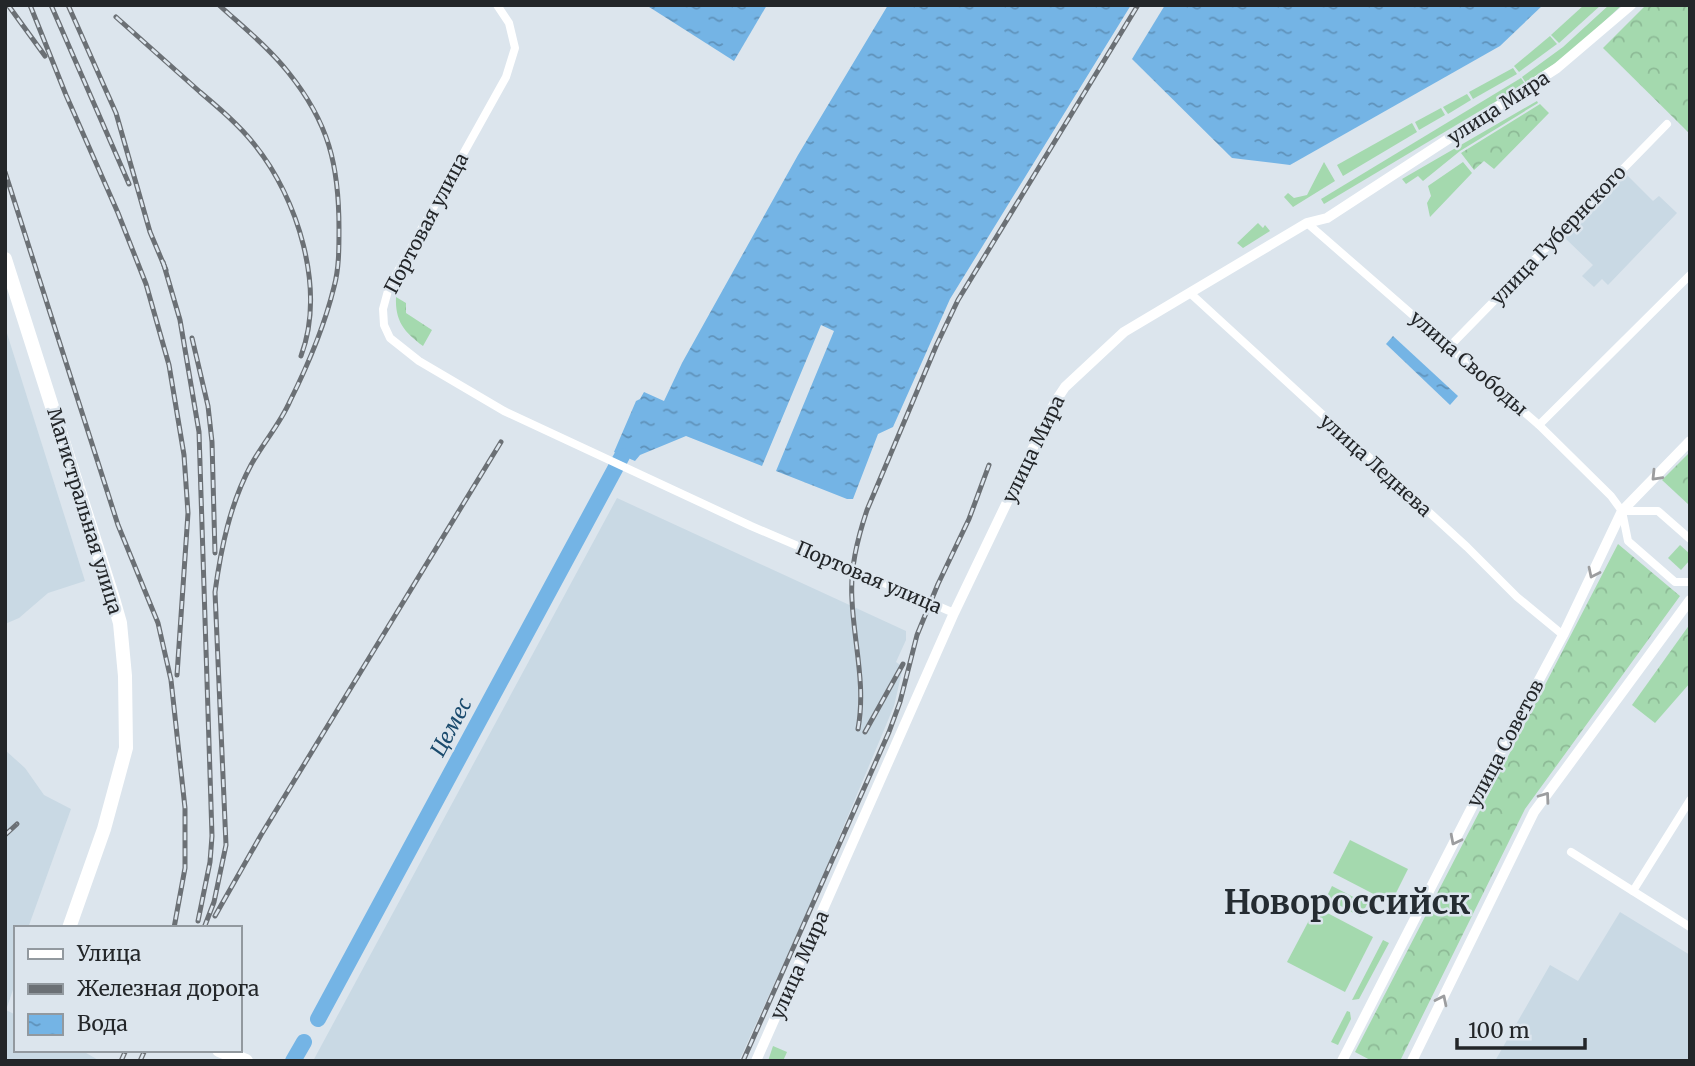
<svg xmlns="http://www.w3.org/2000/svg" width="1695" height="1066" font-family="Merriweather,serif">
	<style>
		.built { fill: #c9d9e4 }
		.grass { fill: #a4d9ae }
		.forest { fill: url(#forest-crowns) }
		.water { fill: url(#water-ripples) }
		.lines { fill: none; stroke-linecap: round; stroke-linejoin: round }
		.river { stroke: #74b4e5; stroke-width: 16 }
		.street { stroke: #fff; stroke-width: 8 }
		.secondary { stroke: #fff; stroke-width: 10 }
		.highway { stroke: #fff; stroke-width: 14 }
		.rail-casing { stroke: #6b7075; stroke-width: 5 }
		.rail { stroke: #dce5ed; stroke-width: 2.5; stroke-dasharray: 8; stroke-linecap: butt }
		.oneway { stroke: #9c9d9f }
		.labels { text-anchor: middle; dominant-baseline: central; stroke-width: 5; stroke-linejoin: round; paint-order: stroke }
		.street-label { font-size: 19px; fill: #232629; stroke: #dce5ed }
		.water-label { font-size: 21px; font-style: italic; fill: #1b4b6d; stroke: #dce5ed }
		.town-label { font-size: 33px; font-weight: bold; fill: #252c32; stroke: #dce5ed }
	</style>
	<defs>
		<pattern id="forest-crowns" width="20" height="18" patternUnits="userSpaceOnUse" patternTransform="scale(1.75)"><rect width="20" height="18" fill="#a4d9ae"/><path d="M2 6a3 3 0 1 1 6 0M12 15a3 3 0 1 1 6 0" fill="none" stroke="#8dba96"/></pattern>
		<pattern id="water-ripples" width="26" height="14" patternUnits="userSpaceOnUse" patternTransform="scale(1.75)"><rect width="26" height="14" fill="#74b4e5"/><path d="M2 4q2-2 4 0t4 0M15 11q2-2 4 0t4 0" fill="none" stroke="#5f92ba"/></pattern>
	</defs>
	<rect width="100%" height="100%" fill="#dce5ed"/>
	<g class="built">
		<path d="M1626,174l27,27 6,-5 18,17 -69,72 -6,-6 -8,8 -12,-11 11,-11 -28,-27z"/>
		<path d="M5,327l80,254 -37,12 -29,25 -14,6z"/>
		<path d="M617,498l289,133v9l-10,22 7,5 -9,39 -77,184 -78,171h-426z"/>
		<path d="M5,750l20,18 19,27 27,14 -43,119h-12v53l-10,29 10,5v35h65l19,11h-95z"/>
		<path d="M1620,912l70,43v106h-195l55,-96 28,16z"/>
	</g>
	<g class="grass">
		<path d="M1584,5h17l-42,38 -8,-8z"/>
		<path d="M1609,5h13l-53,49 -43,29 -4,-6 41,-30z"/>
		<path d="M1550,36l7,8 -38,28 -5,-6z"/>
		<path d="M1513,68l4,6 -44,25 -4,-7z"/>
		<path d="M1521,78l4,6 -201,120 -3,-5z"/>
		<path d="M1467,94l4,6 -23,14 -5,-7z"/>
		<path d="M1537,101l1,2 -78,48 -37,30 -5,-5 -12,8 -4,-5z"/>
		<path d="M1441,108l4,7 -26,15 -4,-8z"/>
		<path d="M1412,123l5,9 -74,44 -6,-11z"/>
		<path d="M1324,162l11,19 -42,26 -9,-10 4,-4 6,5 13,-3z"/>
		<path d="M1463,162l9,11 -42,44 -3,-14 4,-7 -3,-10z"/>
		<path d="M1258,223l5,5 2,-3 5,6 -27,17 -6,-5z"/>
		<path d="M1680,545l10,9v6l-9,10 -13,-12z"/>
		<path d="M1350,840l58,29 -17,34 -58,-30z"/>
		<path d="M1332,886l35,18 -6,13 -35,-19z"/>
		<path d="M1316,907l57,30 -28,55 -58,-30z"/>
		<path d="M1383,940l6,3 -30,56 -7,1z"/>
		<path d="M1347,1011l3,1 1,7 -13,26 -7,-3z"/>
		<path d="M773,1046l14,6 -4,9h-15z"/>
	</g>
	<g class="forest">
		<path d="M1646,5h44v129l-87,-86z"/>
		<path d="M1540,104l9,9 -55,56 -10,-8 -10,9 -13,-17z"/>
		<path d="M396,297l10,6v10l26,17 -9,16c-19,-14 -28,-25 -27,-49z"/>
		<path d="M1690,452v54l-28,-26z"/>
		<path d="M1618,544l62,52 -155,213 -125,252h-28l-17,-9z"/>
		<path d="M1690,624v59l-35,40 -23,-18z"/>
	</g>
	<g class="water">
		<path d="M646,5h121l-33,56z"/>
		<path d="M888,5h243l-181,294 -57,128 -15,7 -25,65h-6l-71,-28 58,-140 -13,-6 -59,141 -76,-30 -46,19 -5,6 -21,-9 22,-51 4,-2 4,-7 20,9 18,-38 116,-208z"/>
		<path d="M1165,5h378l-43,41 -210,119 -58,-7 -100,-99z"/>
		<path d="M1393,336l65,60 -8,9 -64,-61z"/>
	</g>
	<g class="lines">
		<g class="river">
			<path d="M318,1019l304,-563"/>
			<path d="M293,1061l11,-19"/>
		</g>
		<g class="street">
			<path d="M497,5l12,18 6,25 -9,29 -117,210 -6,22 1,16 6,13 29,23 85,50 247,115 203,87"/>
			<path d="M1307,223l232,202 72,71 11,15 6,30 47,41h15"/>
			<path d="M1190,293l277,254 50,50 46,38"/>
			<path d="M1449,347l218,-223"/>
			<path d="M1539,425l151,-150"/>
			<path d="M1622,511h36l32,28"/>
			<path d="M1571,852l119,75"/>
			<path d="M1633,891l57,-91"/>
		</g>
		<g class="secondary">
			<path d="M756,1061l198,-448 101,-211 10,-15 59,-55 183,-109 20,-5 230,-150 74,-63"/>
			<path d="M1342,1061l151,-295 70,-131 59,-124 68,-70"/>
			<path d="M1412,1061l122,-249 156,-212"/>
		</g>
		<g class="highway">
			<path d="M5,259l107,336 8,28 5,53 1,72 -22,81 -35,99"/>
			<path d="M219,1050l27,11"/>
		</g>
		<defs>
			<g id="rail">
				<path d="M8,5l37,51"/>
				<path d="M30,5l36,90 52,118 28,71 23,81 15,90 4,58 -11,162"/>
				<path d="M51,5l78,179"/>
				<path d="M68,5l48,108 34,119 16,38"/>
				<path d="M116,17c28,25 56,50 84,75 19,16 39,33 54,52 44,54 72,145 47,212"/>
				<path d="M5,172l113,353 40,98 13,57 14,128v60l-11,60"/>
				<path d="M163,262l17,58 19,112 13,404 -2,26 -12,59"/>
				<path d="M192,338l16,68 4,36 3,111"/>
				<path d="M858,729c8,-44 -4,-85 -6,-129 -2,-31 5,-60 15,-90l70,-166 21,-44 180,-295"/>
				<path d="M865,732l38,-68"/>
				<path d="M5,835l12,-11"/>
				<path d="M215,916l46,-81 240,-393"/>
				<path d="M204,928l10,-26 12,-57 -11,-253c6,-44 15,-88 36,-127 12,-22 29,-41 39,-64 17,-34 35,-77 44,-114 5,-18 5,-38 5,-58 0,-64 -10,-106 -51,-157 -20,-25 -45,-45 -69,-67"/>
				<path d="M121,1061l5,-11"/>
				<path d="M140,1061l5,-11"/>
				<path d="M743,1061l146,-329 11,-30 17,-67 21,-51 31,-65 20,-54"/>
			</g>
		</defs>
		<use href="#rail" class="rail-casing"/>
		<use href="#rail" class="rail"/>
	</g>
	<defs><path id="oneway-chevron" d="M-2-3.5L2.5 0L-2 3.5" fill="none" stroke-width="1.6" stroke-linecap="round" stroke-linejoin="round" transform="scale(1.75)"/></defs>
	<g class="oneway">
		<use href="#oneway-chevron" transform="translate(1656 476) rotate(134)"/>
		<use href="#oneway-chevron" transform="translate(1593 573) rotate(116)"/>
		<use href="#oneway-chevron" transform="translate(1545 797) rotate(-54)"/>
		<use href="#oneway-chevron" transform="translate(1455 840) rotate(117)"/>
		<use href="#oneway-chevron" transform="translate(1442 1000) rotate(-64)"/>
	</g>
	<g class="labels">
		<g class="street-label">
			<text transform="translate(1498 107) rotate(-33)">улица Мира</text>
			<text transform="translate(426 223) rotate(-62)">Портовая улица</text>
			<text transform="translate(1558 235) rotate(-46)">улица Губернского</text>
			<text transform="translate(1469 363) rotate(41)">улица Свободы</text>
			<text transform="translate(1033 449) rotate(-64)">улица Мира</text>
			<text transform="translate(1376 465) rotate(42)">улица Леднева</text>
			<text transform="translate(85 511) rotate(73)">Магистральная улица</text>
			<text transform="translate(869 577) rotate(23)">Портовая улица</text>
			<text transform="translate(1505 743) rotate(-62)">улица Советов</text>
			<text transform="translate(799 965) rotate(-66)">улица Мира</text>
		</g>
		<g class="water-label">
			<text transform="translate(451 727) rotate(-62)">Цемес</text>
		</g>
		<g class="town-label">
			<text x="1347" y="902">Новороссийск</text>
		</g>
	</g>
	<rect width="1695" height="1066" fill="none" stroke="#232629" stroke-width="14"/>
	<rect x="14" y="926" width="228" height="126" fill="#dce5ed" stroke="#92999f" stroke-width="2"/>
	<rect x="28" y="949" width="35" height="10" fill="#ffffff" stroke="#92999f" stroke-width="2"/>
	<text x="77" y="961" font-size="21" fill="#232629">Улица</text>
	<rect x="28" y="984" width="35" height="10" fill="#6b7075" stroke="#92999f" stroke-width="2"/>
	<text x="77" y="996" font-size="21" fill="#232629">Железная дорога</text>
	<rect x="28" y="1014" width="35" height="21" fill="url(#water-ripples)" stroke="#92999f" stroke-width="2"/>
	<text x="77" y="1031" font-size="21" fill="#232629">Вода</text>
	<path d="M1457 1038v10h128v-10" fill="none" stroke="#232629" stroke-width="3.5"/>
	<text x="1468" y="1038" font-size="21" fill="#232629" stroke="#dce5ed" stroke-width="5" paint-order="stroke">100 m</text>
</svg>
